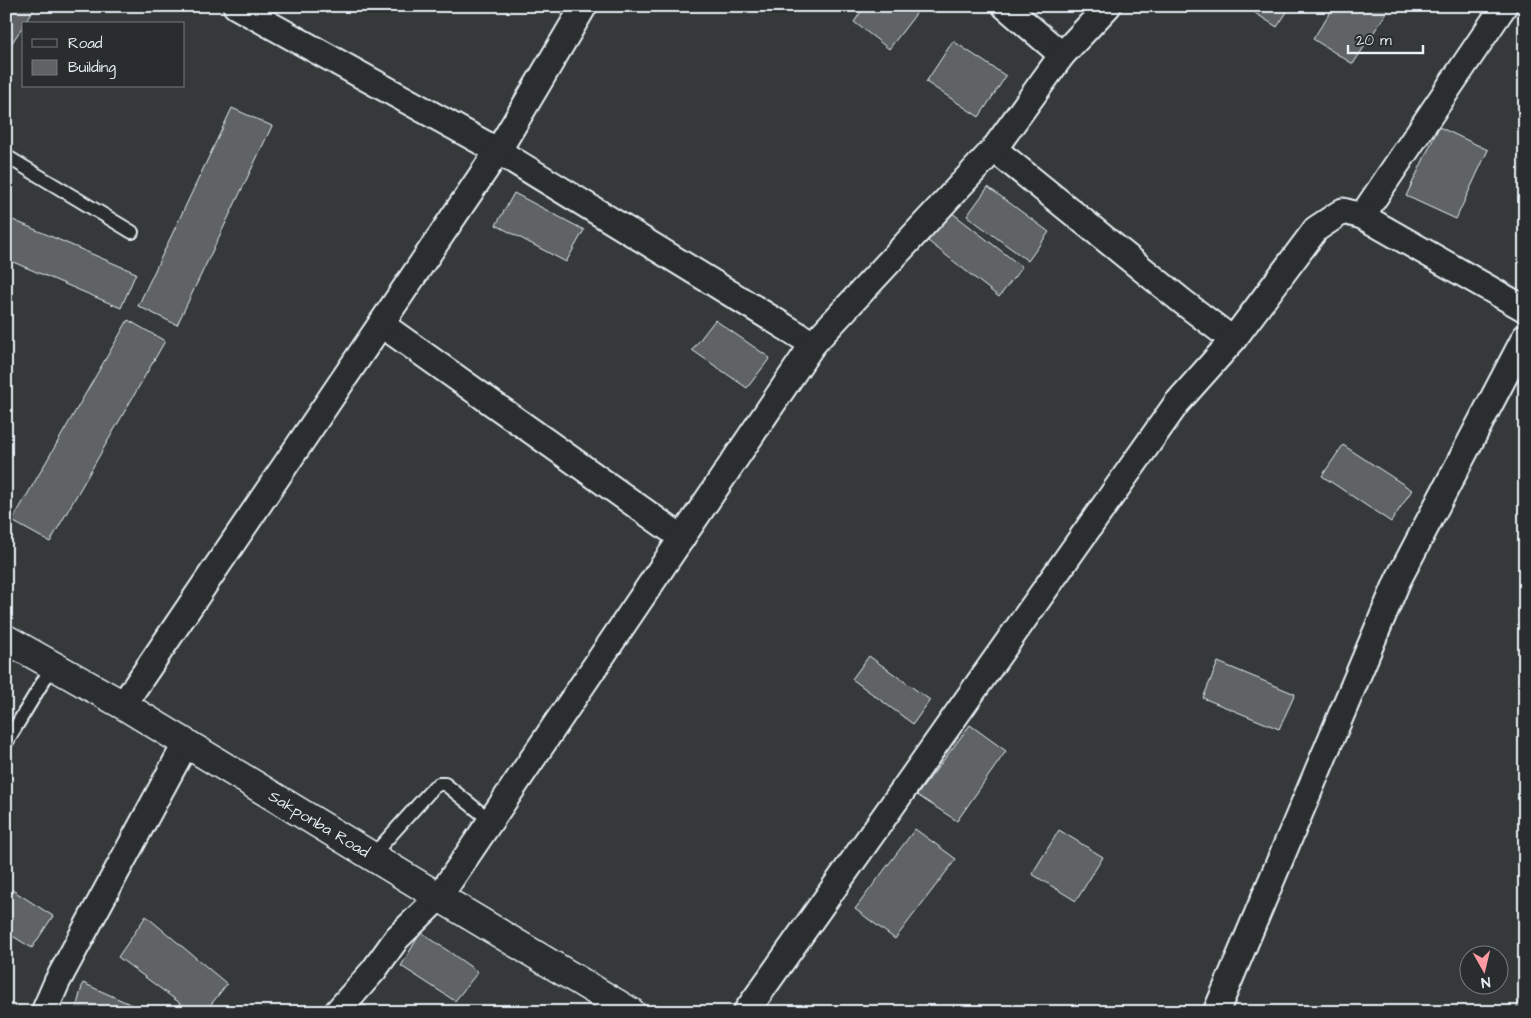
<svg xmlns="http://www.w3.org/2000/svg" width="1531" height="1018" font-family="'Architects Daughter',sans-serif">
	<style>
		.building { fill: #5f6365; stroke: #e8f1f8 }
		.lines { fill: none; stroke-linecap: round; stroke-linejoin: round }
		.service-casing { stroke: #e8f1f8; stroke-width: 16 }
		.minor-casing { stroke: #e8f1f8; stroke-width: 29 }
		.secondary-casing { stroke: #e8f1f8; stroke-width: 31 }
		.service { stroke: #2a2d2e; stroke-width: 12 }
		.minor { stroke: #2a2d2e; stroke-width: 25 }
		.secondary { stroke: #2a2d2e; stroke-width: 28 }
		.labels { text-anchor: middle; dominant-baseline: central; stroke-width: 4; stroke-linejoin: round; paint-order: stroke }
		.street-label { font-size: 16px; fill: #e8f1f8; stroke: #2a2d2e }
	</style>
	<rect width="100%" height="100%" fill="#35393a"/>
	<filter id="ink" filterUnits="userSpaceOnUse"><feTurbulence type="fractalNoise" baseFrequency=".02" numOctaves="2"/><feDisplacementMap in="SourceGraphic" scale="10" xChannelSelector="R" yChannelSelector="G"/><feConvolveMatrix kernelMatrix="1 2 1 2 8 2 1 2 1" color-interpolation-filters="sRGB"/></filter>
	<g filter="url(#ink)">
		<g class="building">
			<path d="M6,6h30l-30,46z"/>
			<path d="M865,6h57l-33,43 -35,-27z"/>
			<path d="M1244,6h47l-14,21z"/>
			<path d="M1334,6h57l-38,58 -40,-25z"/>
			<path d="M953,41l53,35 -27,41 -53,-35z"/>
			<path d="M232,108l40,18 -95,199 -39,-19z"/>
			<path d="M1439,127l49,23 -32,69 -50,-23z"/>
			<path d="M988,187l61,45 -21,29 -61,-45z"/>
			<path d="M514,193l70,37 -18,32 -70,-37z"/>
			<path d="M951,212l71,55 -23,30 -71,-56z"/>
			<path d="M6,217l130,56 -15,35 -115,-49z"/>
			<path d="M128,320l37,21 -115,201 -38,-21z"/>
			<path d="M715,320l55,38 -23,30 -55,-38z"/>
			<path d="M1343,445l69,45 -21,32 -69,-46z"/>
			<path d="M869,656l61,44 -17,24 -61,-45z"/>
			<path d="M1218,662l77,32 -16,35 -76,-31z"/>
			<path d="M970,725l36,26 -49,70 -40,-26z"/>
			<path d="M915,829l41,30 -61,80 -40,-30z"/>
			<path d="M1059,830l44,27 -27,44 -44,-27z"/>
			<path d="M6,886l47,30 -21,32 -26,-16z"/>
			<path d="M146,916l81,68 -22,28h-13l-74,-55z"/>
			<path d="M421,932l57,40 -23,29 -54,-35z"/>
			<path d="M83,983l49,22 -3,7h-54z"/>
			<path d="M1525,988v24h-10z"/>
			<path d="M358,1000l14,12h-23z"/>
		</g>
		<g class="lines">
			<defs>
				<g id="service">
					<path d="M6,156l126,76"/>
					<path d="M6,743l47,-78"/>
					<path d="M372,856l62,-69 5,-3h6l46,37"/>
				</g>
				<g id="minor">
					<path d="M236,6l262,145 315,193"/>
					<path d="M1005,6l57,49"/>
					<path d="M994,149l189,153 50,38"/>
					<path d="M1362,216l142,-210"/>
					<path d="M381,324l301,214"/>
					<path d="M123,705l375,-554 86,-145"/>
					<path d="M44,1012l13,-30 129,-239"/>
					<path d="M337,1012l37,-42 23,-32 42,-41 374,-553 181,-195 68,-94 46,-49"/>
					<path d="M746,1012l431,-609 56,-63 83,-111 27,-18 19,5 163,93"/>
					<path d="M1216,1012l182,-432 127,-243"/>
				</g>
				<path id="secondary" d="M6,639l117,66 316,192 192,115"/>
			</defs>
			<use href="#service" class="service-casing"/>
			<use href="#minor" class="minor-casing"/>
			<use href="#secondary" class="secondary-casing"/>
			<use href="#service" class="service"/>
			<use href="#minor" class="minor"/>
			<use href="#secondary" class="secondary"/>
		</g>
	</g>
	<g class="labels">
		<g class="street-label">
			<text transform="translate(319 824) rotate(31)">Sakponba Road</text>
		</g>
	</g>
	<rect width="1531" height="1018" fill="none" stroke="#2a2d2e" stroke-width="25"/>
	<rect x="12" y="12" width="1506" height="993" fill="none" stroke="#e8f1f8" stroke-width="2" filter="url(#ink)"/>
	<rect x="22" y="22" width="162" height="65" fill="#2a2d2e" stroke="#767b7f"/>
	<rect x="32" y="39" width="25" height="8" fill="#2a2d2e" stroke="#767b7f"/>
	<text x="68" y="48" font-size="15" fill="#e8f1f8">Road</text>
	<rect x="32" y="60" width="25" height="15" fill="#5f6365" stroke="#767b7f"/>
	<text x="68" y="72" font-size="15" fill="#e8f1f8">Building</text>
	<g transform="translate(1484 970) rotate(172)"><circle r="24" fill="#2a2d2e" stroke="#767b7f"/>
	<path d="M0-4L9 19L0 12L-9 19Z" fill="#ff9aa2"/>
	<text y="-8" font-size="14" font-weight="bold" text-anchor="middle" fill="#e8f1f8">N</text>
	</g>
	<path d="M1348 45v8h75v-8" fill="none" stroke="#e8f1f8" stroke-width="2.5"/>
	<text x="1356" y="45" font-size="15" fill="#e8f1f8" stroke="#2a2d2e" stroke-width="4" paint-order="stroke">20 m</text>
</svg>
